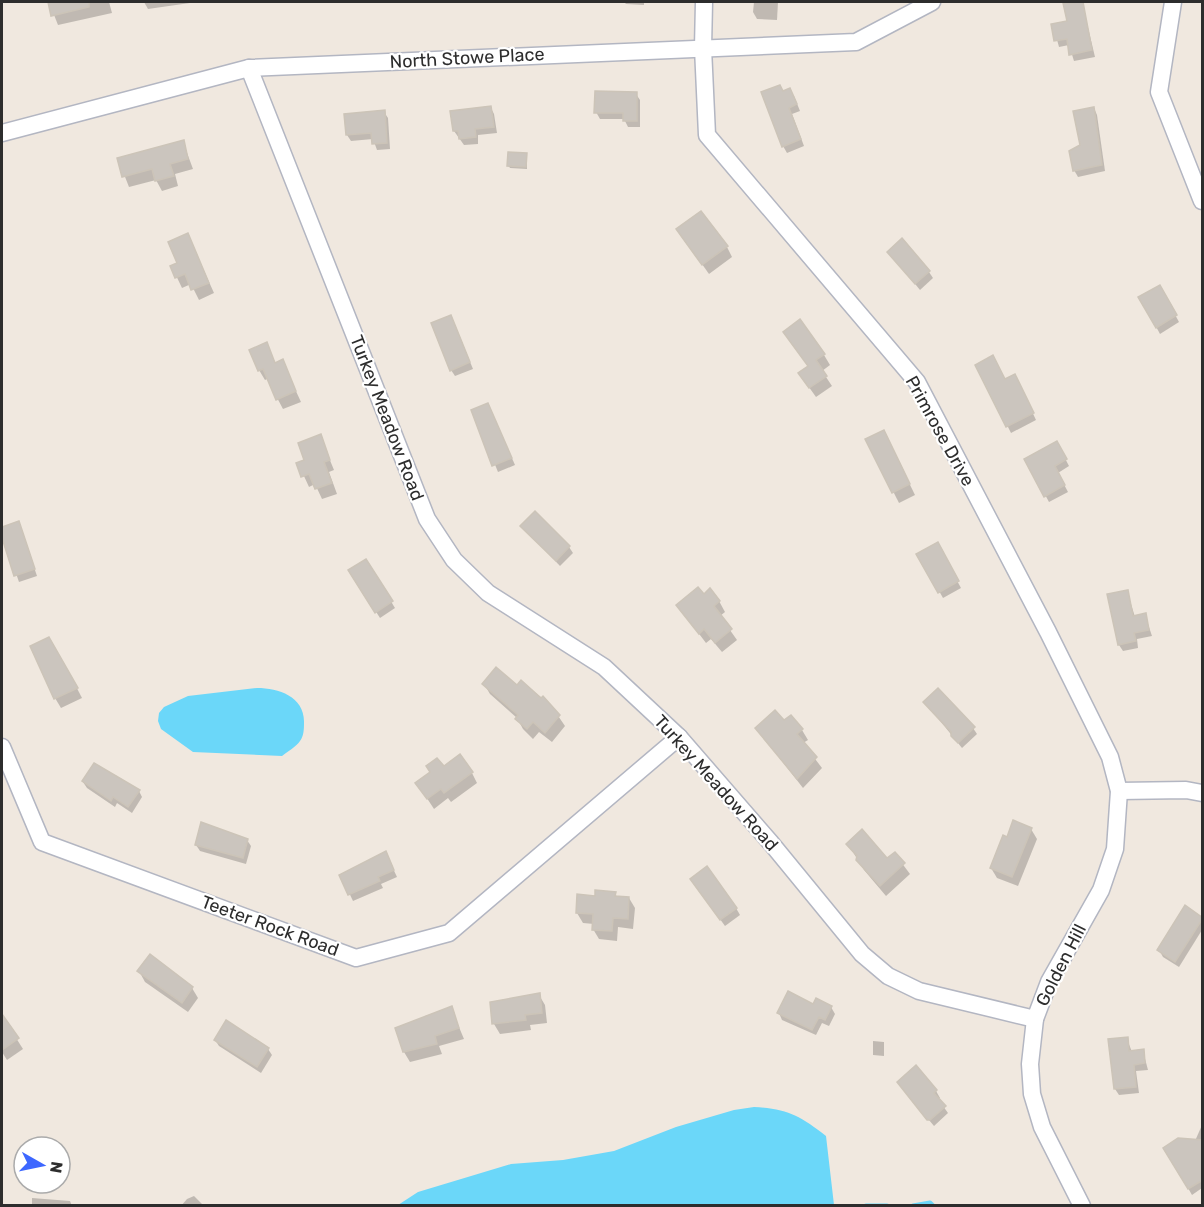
<svg xmlns="http://www.w3.org/2000/svg" width="1204" height="1207" font-family="Rubik,sans-serif">
	<style>
		.water { fill: #6bd7f9 }
		.shadow { fill: #0003 }
		.lines { fill: none; stroke-linecap: round; stroke-linejoin: round }
		.stream { stroke: #6bd7f9; stroke-width: 5 }
		.building { fill: #cbc5be; stroke: #ccc4b8; stroke-width: 1.5 }
		.street-casing { stroke: #b3b6c2; stroke-width: 19 }
		.street { stroke: #fff; stroke-width: 16 }
		.labels { text-anchor: middle; dominant-baseline: central; stroke-width: 4.5; stroke-linejoin: round; paint-order: stroke }
		.street-label { font-size: 18px; fill: #2d2d2d; stroke: #fff }
	</style>
	<rect width="100%" height="100%" fill="#f0e8df"/>
	<g class="water">
		<path d="M257,688c22,0 48,9 47,35 0,5 0,13 -4,18 -4,6 -13,11 -18,15l-89,-4 -32,-23 -3,-8 1,-8 5,-6 24,-11z"/>
		<path d="M754,1107c34,2 46,9 72,29l8,69h-436l20,-13 93,-28 52,-4 51,-9 62,-24 58,-17z"/>
	</g>
	<g class="shadow">
		<path d="M49,2h60l3,11 -54,12z"/>
		<path d="M144,2h46v1l-42,6z"/>
		<path d="M624,2h20v3l-18,-1z"/>
		<path d="M754,2h24l-1,18 -20,-1 -4,-7z"/>
		<path d="M1082,2l13,55 -21,4 -5,-16 -10,2 -6,-22 15,-3 -3,-18z"/>
		<path d="M783,93l11,3 6,15 -8,3 12,32 -17,7 -4,-7z"/>
		<path d="M636,94l4,6v27h-12l-4,-8h-24l-4,-7z"/>
		<path d="M491,108l3,6 3,19 -19,2v9l-14,1 -10,-14z"/>
		<path d="M1094,108l3,7 8,56 -27,6 -4,-7z"/>
		<path d="M384,112l4,6 2,31 -13,1 -4,-11 -22,2 -4,-6z"/>
		<path d="M183,142l10,27 -18,5 3,12 -16,5 -6,-11 -27,7 -11,-28z"/>
		<path d="M527,155v14l-17,-1 -2,-3z"/>
		<path d="M678,230l49,17 5,10 -23,17z"/>
		<path d="M188,235l26,58 -15,7 -8,-16 -9,4 -10,-21 7,-3z"/>
		<path d="M889,252l40,20 4,6 -13,12z"/>
		<path d="M1160,287l19,35 -19,12 -20,-37z"/>
		<path d="M454,323l19,46 -18,7 -4,-6z"/>
		<path d="M785,332l39,23 6,10 -8,6 10,15 -16,11 -10,-14 3,-16z"/>
		<path d="M266,344l10,20 6,-3 19,41 -18,7 -16,-30 -2,1 -6,-10z"/>
		<path d="M977,365l28,16 13,1 18,38 -25,13z"/>
		<path d="M488,404l27,61 -17,7 -25,-61z"/>
		<path d="M320,436l14,34 -5,2 8,22 -15,5 -7,-15 -6,3 -11,-24 8,-3z"/>
		<path d="M867,440l22,2 26,53 -16,8z"/>
		<path d="M1057,443l12,23 -11,7 10,19 -19,10 -23,-42z"/>
		<path d="M19,523l18,53 -18,6 -17,-49v-5z"/>
		<path d="M522,526l47,21 4,6 -13,13z"/>
		<path d="M937,544l24,44 -18,10 -25,-44z"/>
		<path d="M366,561l29,47 -15,10 -30,-47z"/>
		<path d="M1127,591l8,26 10,-2 7,21 -15,3 1,9 -15,3 -4,-6z"/>
		<path d="M704,596l15,5 6,11 -5,4 17,24 -15,12 -11,-13 -5,4 -28,-37z"/>
		<path d="M66,667l16,31 -21,10 -6,-10z"/>
		<path d="M521,682l29,22 15,22 -13,16 -13,-10 -6,7 -10,-10 -6,-11 -27,-24 -6,-10 33,3z"/>
		<path d="M925,702l48,26 4,6 -15,14z"/>
		<path d="M784,723l18,7 6,10 -5,3 19,25 -19,20 -46,-59z"/>
		<path d="M443,768l29,5 5,10 -26,19 -3,-4 -14,11 -17,-26z"/>
		<path d="M83,782l56,9 3,6 -10,16 -15,-10 -2,4 -28,-19z"/>
		<path d="M1031,829l6,10 -19,47 -21,-8 -6,-10 17,-29z"/>
		<path d="M247,840l4,6 -5,18 -46,-13 -4,-6z"/>
		<path d="M848,844l39,16 8,-6 15,20 -24,22 -22,-26z"/>
		<path d="M389,860l8,17 -16,7 2,4 -30,13 -12,-25z"/>
		<path d="M696,886l40,22 4,7 -15,11z"/>
		<path d="M615,893l2,4 12,1 6,10 -2,21 -15,-2 -1,14 -18,-2 -6,-10 1,-5 -11,-1 -6,-10 19,-16z"/>
		<path d="M1185,907l17,10v13l-23,37 -16,-10 -4,-7z"/>
		<path d="M139,971l53,17 6,10 -10,14 -43,-30z"/>
		<path d="M539,995l6,10 2,18 -17,2 1,5 -31,4 -6,-10z"/>
		<path d="M814,1006l17,1 4,7 -6,12 -7,-3 -6,12 -34,-15 -3,-7z"/>
		<path d="M451,1008l13,31 -25,7 3,8 -32,8 -6,-10 22,-33 -1,-3z"/>
		<path d="M2,1016l21,33 -16,11 -5,-8z"/>
		<path d="M1127,1039l5,13 11,-1 5,19 -12,1 3,22 -20,2 -4,-6z"/>
		<path d="M215,1040l53,9 4,6 -11,18 -42,-27z"/>
		<path d="M873,1041l11,1v14l-11,-1z"/>
		<path d="M916,1067l20,24 4,7 -2,1 10,14 -14,13 -31,-37z"/>
		<path d="M1202,1125v63l-10,7 -27,-47 30,-7z"/>
		<path d="M194,1196l10,10h-23l6,-7z"/>
		<path d="M32,1198l38,3 2,5h-53l13,-1z"/>
	</g>
	<g class="lines">
		<g class="stream">
			<path d="M866,1206h21"/>
			<path d="M913,1206l17,-3 3,3"/>
		</g>
	</g>
	<g class="building">
		<path d="M48,2h41v5l-38,9z"/>
		<path d="M1083,2l9,48 -23,5 -2,-16 -13,2 -3,-17 16,-3 -4,-18z"/>
		<path d="M780,85l3,6 7,-3 7,16 -8,4 12,31 -19,8 -21,-55z"/>
		<path d="M595,91l42,1v29h-14v-8h-29z"/>
		<path d="M491,106l3,21 -19,2 1,8 -17,2 -1,-8h-5l-3,-20z"/>
		<path d="M1094,107l8,58 -29,6 -4,-20 11,-6 -7,-34z"/>
		<path d="M385,110l2,33 -15,1 -1,-11 -25,2 -2,-21z"/>
		<path d="M184,140l4,19 -18,5 4,12 -19,5 -3,-12 -30,8 -5,-19z"/>
		<path d="M508,152l19,1 -1,14 -19,-1z"/>
		<path d="M701,211l27,35 -26,19 -26,-36z"/>
		<path d="M188,233l21,50 -18,7 -6,-16 -10,4 -5,-12 7,-3 -9,-21z"/>
		<path d="M902,238l28,33 -15,13 -28,-32z"/>
		<path d="M1160,285l17,30 -21,13 -18,-31z"/>
		<path d="M451,315l19,47 -20,9 -19,-48z"/>
		<path d="M800,319l25,35 -9,6 11,16 -18,12 -11,-15 10,-7 -25,-34z"/>
		<path d="M267,342l8,21 8,-4 13,32 -20,9 -13,-31 -5,2 -9,-21z"/>
		<path d="M993,355l12,24 10,-5 19,39 -28,14 -31,-62z"/>
		<path d="M488,403l24,55 -20,8 -21,-56z"/>
		<path d="M884,430l26,54 -18,9 -27,-54z"/>
		<path d="M321,434l9,26 -6,2 8,21 -17,6 -6,-15 -8,3 -5,-14 8,-3 -6,-17z"/>
		<path d="M1057,441l10,18 -12,7 10,19 -21,12 -20,-38z"/>
		<path d="M535,511l35,35 -14,15 -36,-35z"/>
		<path d="M19,521l16,48 -21,7 -12,-38v-11z"/>
		<path d="M938,542l21,39 -21,12 -22,-39z"/>
		<path d="M366,559l27,42 -18,12 -27,-43z"/>
		<path d="M698,587l6,7 6,-6 10,13 -6,5 18,23 -17,14 -11,-14 -5,5 -23,-29z"/>
		<path d="M1128,590l5,26 13,-3 3,17 -15,3 2,8 -18,4 -11,-51z"/>
		<path d="M49,637l29,51 -24,11 -24,-53z"/>
		<path d="M496,667l21,18 4,-5 20,18 2,-2 17,19 -15,18 -12,-11 -6,7 -12,-10 3,-4 -36,-31z"/>
		<path d="M938,688l37,39 -17,16 -7,-7v-4l-28,-30z"/>
		<path d="M775,710l9,10 7,-5 12,14 -6,5 20,23 -20,22 -42,-51z"/>
		<path d="M460,754l13,18 -29,21 -3,-4 -14,10 -12,-16 15,-11 -4,-6 11,-8 7,8z"/>
		<path d="M94,763l46,27 -12,17 -15,-10 -2,4 -29,-20z"/>
		<path d="M1013,820l19,8 -20,49 -22,-9 13,-33 4,2z"/>
		<path d="M201,822l47,17 -5,19 -48,-13z"/>
		<path d="M862,829l25,29 8,-6 10,11 -25,23 -24,-26 1,-4 -11,-12z"/>
		<path d="M386,851l8,19 -16,7 2,4 -32,14 -9,-20z"/>
		<path d="M707,866l30,42 -17,12 -30,-41z"/>
		<path d="M595,890l21,2 -1,4 14,1 -1,22 -15,-1 -1,13 -20,-1 1,-16 -17,-1 1,-19 18,2z"/>
		<path d="M1185,905l18,13 -28,44 -18,-12z"/>
		<path d="M150,954l43,33 -11,16 -45,-32z"/>
		<path d="M788,991l25,13 3,-6 16,8 -7,14 -6,-3 -7,13 -35,-17z"/>
		<path d="M540,993l2,20 -17,2 1,5 -34,4 -2,-22z"/>
		<path d="M452,1006l7,22 -24,8 2,8 -34,8 -8,-24z"/>
		<path d="M2,1014l17,24 -17,12z"/>
		<path d="M226,1020l43,28 -12,19 -43,-27z"/>
		<path d="M1128,1037l1,14 15,-2 1,14 -11,2 2,22 -22,2 -6,-50z"/>
		<path d="M916,1065l21,25 -3,3 12,13 -16,14h-3l-30,-38z"/>
		<path d="M1178,1138l25,2v40l-15,9 -25,-41z"/>
	</g>
	<g class="lines">
		<defs>
			<g id="street">
				<path d="M704,2l-1,46 4,87 210,247 131,250 62,125 9,34 -4,58 -14,41 -52,92 -14,37 -5,45 2,30 10,33 40,79"/>
				<path d="M1173,2l-14,90 43,109"/>
				<path d="M249,68l178,451 27,41 34,33 116,74 75,70 92,106 91,111 26,22 31,15 116,28"/>
				<path d="M2,133l247,-65 607,-26 76,-40"/>
				<path d="M2,747l40,95 314,116 93,-25 230,-196"/>
				<path d="M1119,791l67,-1 16,3"/>
			</g>
		</defs>
		<use href="#street" class="street-casing"/>
		<use href="#street" class="street"/>
	</g>
	<g class="labels">
		<g class="street-label">
			<text transform="translate(467 58) rotate(-3)">North Stowe Place</text>
			<text transform="translate(387 418) rotate(69)">Turkey Meadow Road</text>
			<text transform="translate(940 431) rotate(61)">Primrose Drive</text>
			<text transform="translate(716 783) rotate(48)">Turkey Meadow Road</text>
			<text transform="translate(270 926) rotate(20)">Teeter Rock Road</text>
			<text transform="translate(1061 965) rotate(-63)">Golden Hill</text>
		</g>
	</g>
	<rect width="1204" height="1207" fill="none" stroke="#2d2d2d" stroke-width="6"/>
	<g transform="translate(42 1165) rotate(99)"><circle r="28" fill="#ffffff" stroke="#ababab" stroke-width="1.5"/>
	<path d="M0-4.5L10 22L0 15L-10 22Z" fill="#3d67ff"/>
	<text y="-9" font-size="16" font-weight="bold" text-anchor="middle" fill="#2d2d2d">N</text>
	</g>
</svg>
